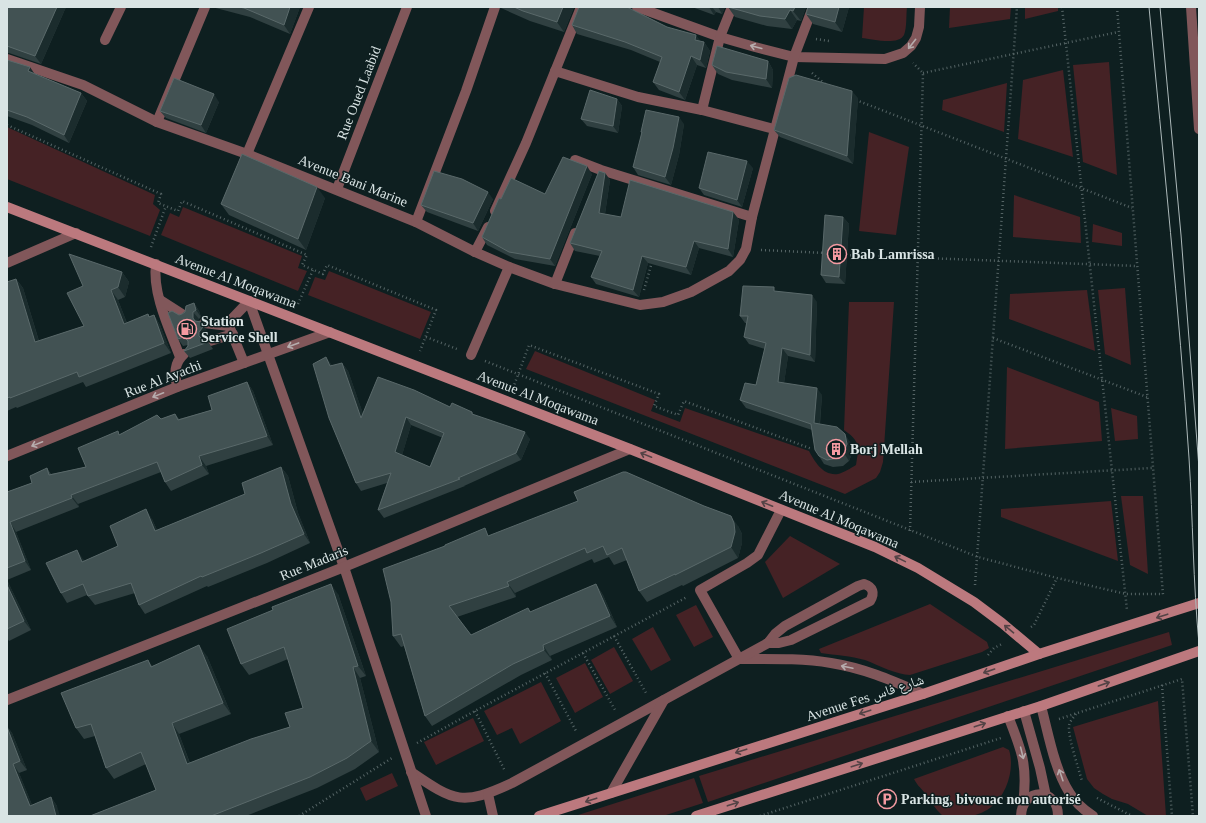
<svg xmlns="http://www.w3.org/2000/svg" width="1206" height="823" font-family="'Times New Roman','Noto Naskh Arabic',serif">
	<style>
		.green { fill: #452225 }
		.lines { fill: none; stroke-linecap: round; stroke-linejoin: round }
		.path { stroke: #556465; stroke-width: 2.5; stroke-dasharray: 1 3; stroke-linecap: butt }
		.lane { stroke: #81575a; stroke-width: 10 }
		.street { stroke: #81575a; stroke-width: 10 }
		.secondary { stroke: #bc797e; stroke-width: 10 }
		.tram { stroke: #adb9ba; stroke-width: 1 }
		.wall { fill: #304041; fill-rule: evenodd }
		.shaded-wall { fill: #1b2c2d }
		.building { fill: #425253; stroke: #5a696a; fill-rule: evenodd }
		.oneway { stroke: #b6acad }
		.oneway2 { stroke: #544346 }
		.labels { text-anchor: middle; dominant-baseline: central; stroke-width: 3; stroke-linejoin: round; paint-order: stroke }
		.street-label { font-size: 14px; fill: #d9e4e4; stroke: #0e1f20 }
		.poi-label { font-size: 14px; font-weight: bold; fill: #d9e4e4; stroke: #0e1f20; text-anchor: start }
	</style>
	<rect width="100%" height="100%" fill="#0e1f20"/>
	<g class="green">
		<path d="M864,7h43c-1,8 0,21 -3,28 -6,11 -32,4 -42,3z"/>
		<path d="M950,7h61l-1,12 -61,9z"/>
		<path d="M1025,7h33v4l-33,8z"/>
		<path d="M1109,62l8,113 -34,-13 -10,-97z"/>
		<path d="M1063,70l10,87 -55,-18 5,-59z"/>
		<path d="M1007,83l-3,49 -62,-22 1,-10z"/>
		<path d="M7,127l148,68 -2,9 7,6 -10,26 -143,-57z"/>
		<path d="M869,132l40,15 -13,88 -37,-4z"/>
		<path d="M1014,195l66,22 1,26 -68,-6z"/>
		<path d="M183,207l119,49 -4,12 9,3 -9,20 -137,-56 9,-22 9,4z"/>
		<path d="M1093,224l29,9v13l-30,-4z"/>
		<path d="M329,271l102,41 -11,27 -112,-44 7,-18 10,3z"/>
		<path d="M1125,288l6,77 -26,-11 -7,-64z"/>
		<path d="M1087,290l8,61 -86,-32 1,-25z"/>
		<path d="M849,302h45l-11,160 -3,10 -4,6 -31,16 -319,-125 9,-18 120,49 -4,11 29,11 5,-14 124,43c6,11 14,25 29,23 5,-1 13,-6 18,-9 3,-19 4,-24 -12,-35z"/>
		<path d="M1007,367l92,35 3,39 -97,8z"/>
		<path d="M1111,408l26,8 1,23 -23,2z"/>
		<path d="M1121,496h22l5,78 -18,-9z"/>
		<path d="M1111,501l7,60 -117,-44v-8z"/>
		<path d="M790,536l50,28 -57,34 -18,-36z"/>
		<path d="M930,604l57,38 2,6 -7,4 -72,23c-13,0 -32,-10 -45,-15 -14,-4 -30,-5 -44,-7l-2,-4z"/>
		<path d="M696,605l17,32 -19,10 -18,-32z"/>
		<path d="M653,627l18,33 -20,11 -19,-32z"/>
		<path d="M1169,632l3,13 -464,157 -9,-26z"/>
		<path d="M614,647l19,34 -23,13 -19,-34z"/>
		<path d="M585,663l18,34 -28,16 -19,-35z"/>
		<path d="M541,682l20,39 -41,23 -8,-16 -15,7 -13,-24z"/>
		<path d="M1158,701l8,115h-18l-20,-12 -16,-5 -9,-5 -9,-6 -7,-9 -14,-52z"/>
		<path d="M473,718l11,23 -48,24 -12,-23z"/>
		<path d="M1003,747l6,3c6,18 -2,45 -18,57 -4,4 -14,8 -20,9 -9,2 -19,0 -28,0 -8,-7 -13,-16 -19,-24 -4,-5 -7,-7 -10,-13z"/>
		<path d="M392,773l6,13 -32,15 -6,-13z"/>
		<path d="M694,778l9,25 -40,13h-88z"/>
	</g>
	<g class="lines">
		<g class="path">
			<path d="M1062,7l65,603"/>
			<path d="M1117,7l46,588"/>
			<path d="M816,39l13,2"/>
			<path d="M812,73l13,11"/>
			<path d="M923,73l195,-41"/>
			<path d="M856,100l276,108"/>
			<path d="M7,125l154,69 -3,9 20,8 4,-10 125,54 -5,10 21,9 4,-9 109,45 -16,41"/>
			<path d="M151,247l15,-41"/>
			<path d="M761,250l64,3"/>
			<path d="M846,255l291,11"/>
			<path d="M644,290l8,-28"/>
			<path d="M298,304l15,-34"/>
			<path d="M426,337l31,12"/>
			<path d="M993,338l154,59"/>
			<path d="M485,361l493,196 79,21 69,16h37"/>
			<path d="M513,388l16,-43 130,49 -5,12 24,9 6,-14 128,48"/>
			<path d="M911,482l241,-14"/>
			<path d="M910,531l13,-458 -10,-10"/>
			<path d="M975,585l42,-578"/>
			<path d="M1031,627l3,-2 23,-47"/>
			<path d="M614,636l32,57"/>
			<path d="M583,653l32,57"/>
			<path d="M988,655l6,-7 8,-4"/>
			<path d="M545,673l31,58"/>
			<path d="M1162,685l10,131"/>
			<path d="M475,711l30,60"/>
			<path d="M1076,714c-3,4 -7,8 -7,13 -1,10 10,43 13,54"/>
			<path d="M1059,719l123,-40 11,137"/>
			<path d="M417,743l58,-32 212,-114"/>
			<path d="M1097,798l35,18"/>
			<path d="M299,816l93,-58"/>
			<path d="M760,816l241,-78"/>
		</g>
		<g class="lane">
			<path d="M702,110l18,-73"/>
			<path d="M575,160l26,10 151,47"/>
			<path d="M156,264c-4,30 14,66 24,93"/>
			<path d="M160,300l25,16"/>
			<path d="M204,323l25,3"/>
			<path d="M210,341l23,-7"/>
			<path d="M244,363l-15,-37v-4l20,-21"/>
			<path d="M177,387c-2,-13 -4,-23 7,-33"/>
			<path d="M781,510l-23,45 -11,8 -47,27 39,69c31,0 62,-1 92,4 33,5 62,18 92,31"/>
			<path d="M864,584c9,3 11,9 6,17l-79,39 -12,3h-11l7,-9 10,-8 73,-40z"/>
			<path d="M1041,706c7,26 13,62 28,86 5,9 15,18 24,24"/>
			<path d="M1024,711l16,57 6,28"/>
			<path d="M1008,716c14,35 20,50 15,88"/>
			<path d="M411,772c44,30 51,34 101,11l256,-140"/>
			<path d="M611,793l53,-93"/>
			<path d="M488,794l5,22"/>
			<path d="M1021,816c1,-29 37,-29 37,0"/>
		</g>
		<g class="street">
			<path d="M637,7l83,30 35,10 39,10 91,2 18,-6 8,-7 5,-8 3,-11 1,-20"/>
			<path d="M1191,7l8,122"/>
			<path d="M720,37l12,-30"/>
			<path d="M105,40l16,-33"/>
			<path d="M7,59l76,26 74,37 90,32 169,68 59,30 34,15 46,17 85,21 23,-3 28,-10 38,-21 11,-11 6,-11 6,-32 42,-160 19,-50"/>
			<path d="M555,71l83,26 64,13 72,19"/>
			<path d="M157,122l48,-115"/>
			<path d="M247,154l62,-147"/>
			<path d="M337,189l70,-182"/>
			<path d="M495,211l31,-68 55,-136"/>
			<path d="M416,222l50,-131 29,-84"/>
			<path d="M475,252l13,-25"/>
			<path d="M7,263l69,-30"/>
			<path d="M555,284l20,-51"/>
			<path d="M249,301l95,266 82,249"/>
			<path d="M471,355l38,-88"/>
			<path d="M7,456l170,-69 153,-55"/>
			<path d="M7,700l337,-133 286,-118"/>
		</g>
		<g class="secondary">
			<path d="M7,207l623,242 245,98 43,21 56,34 28,21 37,31"/>
			<path d="M539,816l384,-122 116,-40 160,-51"/>
			<path d="M696,816l345,-110 158,-55"/>
		</g>
		<g class="tram">
			<path d="M1149,7c14,150 30,301 40,451 4,62 4,124 10,186"/>
			<path d="M1160,7l21,228 18,233"/>
		</g>
	</g>
	<g class="wall">
		<path d="M7,7h59l-25,57 -32,-11h-2z"/>
		<path d="M212,7h88l-10,27 -40,-17z"/>
		<path d="M500,7h74l-10,25 -34,-11 -29,-13z"/>
		<path d="M692,7h33l-3,7 -6,-2 -2,3z"/>
		<path d="M728,7h78l-5,14 -4,-1 -5,9 -25,-3 -32,-9z"/>
		<path d="M808,7h41l-7,25 -29,-8 -7,-10z"/>
		<path d="M572,25l95,2 33,14 4,1 6,9 -4,17 -9,-3 -12,35 -26,-10 -6,-8 7,-20 -29,-12 -54,-16z"/>
		<path d="M7,60l28,14 46,19 6,8 -18,42 -37,-18 -25,-9z"/>
		<path d="M768,61l5,9 -1,18 -40,-8 -14,-6 -6,-9z"/>
		<path d="M858,98l-5,66 -73,-27 -6,-7z"/>
		<path d="M617,99l5,7 -4,27 -31,-7 -6,-7z"/>
		<path d="M219,102l-13,31 -40,-15 -6,-7z"/>
		<path d="M684,124l-5,31 -8,30 -33,-10 -5,-8 9,-34 -1,-1z"/>
		<path d="M753,168l-11,39 -38,-12 -5,-7z"/>
		<path d="M605,173l5,7 -5,34 16,3 112,-5 6,8 -6,37 -34,-9 -8,27 -43,-12 -9,34 -43,-13 -5,-7 9,-21 -25,-5 -5,-8z"/>
		<path d="M592,174l-37,92 -40,-7 -28,-14 -5,-8 19,-38 44,-5z"/>
		<path d="M325,198l-19,52 -77,-35 -8,-11z"/>
		<path d="M493,199l-15,32 -51,-19 -6,-7z"/>
		<path d="M843,217l6,7 -4,60 -19,-1 -5,-8z"/>
		<path d="M122,272l7,10 -4,15 -7,3 9,23 21,-9 1,2 5,-1 6,10 11,28 -85,34 -3,-5 -66,26 -1,-1 -9,4v-129l9,-3 7,9 16,53 45,-15z"/>
		<path d="M777,291l40,11 -2,60 -27,-6 -4,27 38,12 -2,29 30,18 3,9 -4,10 -6,5 -10,1 -9,-3 -5,-8 -7,-26 -66,-22 -6,-8 16,-15 9,-36 -16,-5 -5,-7 3,-14h-2l-5,-7z"/>
		<path d="M194,303l5,8 2,6 -2,2 -1,3 8,8 2,5 -4,5h3l6,9 -23,9 -6,-7 4,-6 -5,1 -5,-7 1,-24 3,-1z"/>
		<path d="M342,363l6,8 15,43 87,-7 22,5 2,3 56,24 -9,21 -57,26h1l-81,32 -6,-8 9,-27 -26,8 -5,-8zM411,425l32,13 -13,29 -28,-12z"/>
		<path d="M247,382l6,9 20,54 -67,21 3,8 -38,17 -6,-9 -4,-10 -83,32 1,3 -63,25 15,38 -24,10v-88l25,-9 15,-15 4,6 35,-7 34,-33 55,-20 4,5 33,-9z"/>
		<path d="M281,467l7,9 10,37 12,30 -43,20 -59,24 -1,-1 -62,28 -6,-9 -4,-12 -40,12 -8,-10 -20,8 -6,-10 22,-34 1,2 34,-15 34,-27 5,11 88,-36z"/>
		<path d="M738,526l4,8v9l-4,15 -55,28 -1,-1 -35,17 -8,-11 -12,-31 -13,5 -5,-8 -15,6 -2,-4 -77,34 1,4 -59,20 14,18 57,-27 3,4 65,-28 7,11 14,32 -67,29 2,4 -31,15 -89,51 -7,-10 -21,-70 -3,1 -8,-11 97,-101z"/>
		<path d="M7,580l24,50 -22,11 -2,-3z"/>
		<path d="M338,594l28,82 -6,2 19,74 -24,17 -38,19 -71,28h-156l66,-26 -10,-26 -32,15 -8,-11 -11,-32 -11,3 -8,-11 72,-68 4,6 55,-10 24,58 -52,20 11,29 100,-36 13,-19 -15,-49 -39,16 -8,-11z"/>
		<path d="M7,726l5,7 15,37 -8,3 13,32 19,-8 6,9 -50,10z"/>
	</g>
	<g class="shaded-wall">
		<path d="M57,7h9l-25,57 -6,-8z"/>
		<path d="M290,7h10l-10,27 -6,-9z"/>
		<path d="M563,7h11l-10,25 -7,-10z"/>
		<path d="M709,7h3l4,5 -2,3z"/>
		<path d="M718,7h7l-3,7z"/>
		<path d="M795,7h11l-5,14 -8,-10z"/>
		<path d="M839,7h10l-7,25 -7,-10z"/>
		<path d="M790,10l7,10 -5,9 -7,-10z"/>
		<path d="M696,35l6,8 -7,-3z"/>
		<path d="M704,42l6,9 -4,17 -6,-8z"/>
		<path d="M691,56l6,9 -12,35 -6,-8z"/>
		<path d="M768,61l5,9 -1,18 -6,-9z"/>
		<path d="M30,67l6,9 -8,-5z"/>
		<path d="M852,91l6,7 -5,66 -6,-8z"/>
		<path d="M81,93l6,8 -18,42 -5,-8z"/>
		<path d="M214,94l5,8 -13,31 -5,-8z"/>
		<path d="M617,99l5,7 -4,27 -5,-7z"/>
		<path d="M679,117l5,7 -5,31 -8,30 -6,-8z"/>
		<path d="M747,161l6,7 -11,39 -5,-7z"/>
		<path d="M587,166l5,8 -37,92 -5,-7z"/>
		<path d="M605,173l5,7 -6,40 -5,-7z"/>
		<path d="M317,187l8,11 -19,52 -8,-11z"/>
		<path d="M488,192l5,7 -15,32 -5,-8z"/>
		<path d="M733,212l6,8 -6,37 -5,-8z"/>
		<path d="M843,217l6,7 -4,60 -6,-7z"/>
		<path d="M694,241l5,7 -8,27 -5,-8z"/>
		<path d="M642,256l6,7 -9,34 -6,-7z"/>
		<path d="M122,272l7,10 -4,15 -7,-10z"/>
		<path d="M16,279l7,9 19,64 -7,-10z"/>
		<path d="M111,290l7,10 13,34 -7,-10z"/>
		<path d="M812,295l5,7 -2,60 -5,-7z"/>
		<path d="M194,303l5,8 2,6 -5,-7z"/>
		<path d="M193,312l6,7 -1,6 -5,-7z"/>
		<path d="M154,315l6,10 11,28 -7,-10z"/>
		<path d="M201,322l5,8 2,5 -4,4v4l-5,-7v-4z"/>
		<path d="M782,348l6,8 -5,34 -5,-8z"/>
		<path d="M326,357l6,8 3,9 -5,-8z"/>
		<path d="M342,363l6,8 19,54 -6,-7z"/>
		<path d="M247,382l6,9 20,54 -6,-9z"/>
		<path d="M817,388l5,7 -3,35 -5,-7z"/>
		<path d="M406,417l5,8 -10,34 -6,-7z"/>
		<path d="M525,432l5,7 -9,21 -5,-7z"/>
		<path d="M845,434l5,8 3,9 -4,10 -5,-8z"/>
		<path d="M199,456l7,10 3,8 -7,-9z"/>
		<path d="M281,467l7,9 10,37 12,30 -6,-9 -13,-30z"/>
		<path d="M71,495l7,9 1,3 -7,-9z"/>
		<path d="M146,509l6,10 10,22 -7,-10z"/>
		<path d="M731,516l7,10 4,8v9l-4,15 -7,-11z"/>
		<path d="M10,522l6,10 15,38 -6,-9z"/>
		<path d="M77,550l6,9 5,12 -6,-9z"/>
		<path d="M7,580l24,50 -7,-9 -17,-36z"/>
		<path d="M507,582l8,11 1,4 -7,-11z"/>
		<path d="M331,584l7,10 28,82 -8,-10z"/>
		<path d="M596,584l7,11 14,32 -7,-11z"/>
		<path d="M199,645l8,11 24,58 -8,-11z"/>
		<path d="M543,645l7,11 2,4 -8,-10z"/>
		<path d="M353,667l7,11 19,74 -8,-11z"/>
		<path d="M172,723l7,11 15,41 -7,-11z"/>
		<path d="M7,726l5,7 15,37 -7,-9z"/>
		<path d="M13,764l6,9 17,42 -6,-9z"/>
		<path d="M51,797l6,9 3,10h-4z"/>
	</g>
	<g class="building">
		<path d="M7,7h50l-22,49 -28,-10z"/>
		<path d="M239,7h51l-6,18 -40,-17z"/>
		<path d="M514,7h49l-6,15 -34,-11z"/>
		<path d="M579,7h48l40,20 29,8 -1,5 9,2 -4,18 -9,-4 -12,36 -26,-10 9,-25 -37,-15 -53,-17z"/>
		<path d="M728,7h67l-2,4 -3,-1 -5,9 -25,-3z"/>
		<path d="M808,7h31l-4,15 -29,-8z"/>
		<path d="M717,46l51,15 -2,18 -40,-7 -14,-7z"/>
		<path d="M7,60l23,7 -2,4 53,22 -17,42 -37,-18 -20,-7z"/>
		<path d="M796,75l56,16 -5,65 -73,-26 15,-52z"/>
		<path d="M174,78l40,16 -13,31 -41,-14z"/>
		<path d="M590,90l27,9 -4,27 -32,-7z"/>
		<path d="M646,110l33,7 -6,31 -8,29 -32,-10 9,-35h-1z"/>
		<path d="M708,152l39,9 -10,39 -38,-12z"/>
		<path d="M242,154l75,33 -19,52 -77,-35z"/>
		<path d="M563,157l24,9 -37,93 -41,-7 -27,-15 17,-39 2,1 10,-21 34,16z"/>
		<path d="M434,171l28,8 26,13 -15,31 -52,-18z"/>
		<path d="M599,171l6,2 -6,40 22,4 9,-37 103,32 -5,37 -34,-8 -8,26 -44,-11 -9,34 -42,-13 11,-26 -32,-8z"/>
		<path d="M825,215l18,2 -4,60 -18,-2z"/>
		<path d="M69,254l53,18 -4,15 -7,3 13,34 24,-10 1,3 5,-2 10,28 -85,34 -2,-5 -67,26v-1l-3,1v-116l9,-3 19,63 49,-16 -17,-33 16,-7z"/>
		<path d="M743,286l31,1v4l38,4 -2,60 -28,-7 -4,34 39,6 -3,35 23,4 8,7 2,10 -3,9 -6,5 -11,2 -8,-4 -4,-6 -4,-26 -71,-24 5,-17 11,2 10,-42 -22,-6 4,-21h-8z"/>
		<path d="M194,303l2,7 -3,2v6l2,3 6,1 2,5 -4,5v4l4,4h4l1,2 -24,9 4,-5v-5l-4,-4 -6,2 -10,-26 4,-2 7,4 3,-1 3,-2 1,-6z"/>
		<path d="M326,357l4,9 12,-3 19,55 17,-41 36,13 36,17 2,-4 20,9v2l53,18 -9,21 -58,25 2,1 -82,31 13,-37 -35,10 -27,-65 -16,-54zM406,417l38,16 -14,34 -35,-15z"/>
		<path d="M247,382l20,54 -68,20 3,9 -37,17 -8,-20 -86,33 1,3 -62,24 15,39 -18,7v-76l25,-9 -2,-7 17,-8 2,7 37,-8 -8,-19 40,-17 1,4 38,-20 4,4 14,-5 3,6 34,-10 -4,-14z"/>
		<path d="M281,467l10,37 13,30 -43,19 -59,24 -1,-1 -62,29 -8,-22 -43,13 -5,-12 -22,9 -15,-30 31,-13 5,12 36,-16 -8,-20 36,-17 9,22 90,-37 -3,-11z"/>
		<path d="M623,472h3l78,34 27,10 3,7 1,9 -4,15 -56,28v-1l-36,17 -17,-43 -15,7 -4,-9 -16,7 -2,-5 -78,34 2,4 -60,20 22,29 57,-27 2,4 66,-28 14,32 -67,29 1,5 -31,14 -88,52 -24,-82 -8,2 -2,-34 -8,-33 62,-23v-1l40,-17 3,8 90,-35 -4,-9z"/>
		<path d="M331,584l27,82 -5,1 18,74 -24,17 -37,19 -99,39h-121l66,-26 -15,-38 -35,16 -15,-44 -15,4 -15,-35 87,-33 3,7 48,-22 24,58 -51,20 15,41 64,-25 39,-12 -5,-14 18,-5 -19,-61 -43,17 -14,-35 46,-19 -1,-3z"/>
		<path d="M7,585l17,36 -17,8z"/>
		<path d="M7,727l13,34 -7,3 17,42 21,-9 5,19h-49z"/>
	</g>
	<defs><path id="oneway-shaft" d="M-6 0H5M1.5-3L5.5 0L1.5 3" fill="none" stroke-width="1.6" stroke-linecap="round" stroke-linejoin="round"/></defs>
	<g class="oneway">
		<use href="#oneway-shaft" transform="translate(912 44) rotate(128)"/>
		<use href="#oneway-shaft" transform="translate(756 47) rotate(-165)"/>
		<use href="#oneway-shaft" transform="translate(293 345) rotate(160)"/>
		<use href="#oneway-shaft" transform="translate(158 395) rotate(158)"/>
		<use href="#oneway-shaft" transform="translate(37 444) rotate(158)"/>
		<use href="#oneway-shaft" transform="translate(847 667) rotate(-168)"/>
		<use href="#oneway-shaft" transform="translate(1022 753) rotate(76)"/>
		<use href="#oneway-shaft" transform="translate(1061 775) rotate(-109)"/>
	</g>
	<g class="oneway2">
		<use href="#oneway-shaft" transform="translate(646 455) rotate(-158)"/>
		<use href="#oneway-shaft" transform="translate(767 504) rotate(-158)"/>
		<use href="#oneway-shaft" transform="translate(900 559) rotate(-154)"/>
		<use href="#oneway-shaft" transform="translate(1162 616) rotate(162)"/>
		<use href="#oneway-shaft" transform="translate(1009 629) rotate(-140)"/>
		<use href="#oneway-shaft" transform="translate(989 671) rotate(161)"/>
		<use href="#oneway-shaft" transform="translate(1104 684) rotate(-19)"/>
		<use href="#oneway-shaft" transform="translate(865 712) rotate(162)"/>
		<use href="#oneway-shaft" transform="translate(980 725) rotate(-18)"/>
		<use href="#oneway-shaft" transform="translate(741 751) rotate(162)"/>
		<use href="#oneway-shaft" transform="translate(857 765) rotate(-18)"/>
		<use href="#oneway-shaft" transform="translate(591 800) rotate(162)"/>
		<use href="#oneway-shaft" transform="translate(733 804) rotate(-18)"/>
	</g>
	<defs>
		<symbol id="building-ring" viewBox="-11 -11 22 22"><circle r="9.5" fill="#0e1f20" stroke="#f49aa1" stroke-width="1.5"/><path d="M-4-6H4V6H1V3H-1V6H-4ZM-2.5-4.3h1.7v1.8h-1.7ZM.8-4.3h1.7v1.8H.8ZM-2.5-1h1.7V.8h-1.7ZM.8-1h1.7V.8H.8Z" fill="#f49aa1"/></symbol>
		<symbol id="fuel-ring" viewBox="-11 -11 22 22"><circle r="9.5" fill="#0e1f20" stroke="#f49aa1" stroke-width="1.5"/><path d="M-5.5-6h7V0h2V4h1.3V-2.5L3-4.5l.8-.8L6-3V5H2.5V1h-1V6h-7ZM-4.2-4.7v3.2H.2V-4.7Z" fill="#f49aa1"/></symbol>
		<symbol id="parking-ring" viewBox="-11 -11 22 22"><circle r="9.5" fill="#0e1f20" stroke="#f49aa1" stroke-width="1.5"/><path d="M-3.5-5.5H1a3.5 3.5 0 0 1 0 7H-1V5.5H-3.5ZM-1-3.4V-.6H.8a1.4 1.4 0 0 0 0-2.8Z" fill="#f49aa1"/></symbol>
	</defs>
	<g fill-rule="evenodd">
		<use href="#building-ring" x="826" y="243" width="22" height="22"/>
		<use href="#fuel-ring" x="176" y="318" width="22" height="22"/>
		<use href="#building-ring" x="825" y="438" width="22" height="22"/>
		<use href="#parking-ring" x="876" y="788" width="22" height="22"/>
	</g>
	<g class="labels">
		<g class="street-label">
			<text transform="translate(359 93) rotate(-69)">Rue Oued Laabid</text>
			<text transform="translate(353 181) rotate(22)">Avenue Bani Marine</text>
			<text transform="translate(236 281) rotate(21)">Avenue Al Moqawama</text>
			<text transform="translate(163 379) rotate(-21)">Rue Al Ayachi</text>
			<text transform="translate(538 398) rotate(21)">Avenue Al Moqawama</text>
			<text transform="translate(839 519) rotate(23)">Avenue Al Moqawama</text>
			<text transform="translate(314 563) rotate(-22)">Rue Madaris</text>
			<text transform="translate(865 698) rotate(-18)">Avenue Fes شارع فاس</text>
		</g>
		<g class="poi-label">
			<text x="851" y="254">Bab Lamrissa</text>
			<text x="201" y="321">Station<tspan x="201" dy="16">Service Shell</tspan></text>
			<text x="850" y="449">Borj Mellah</text>
			<text x="901" y="799">Parking, bivouac non autorisé</text>
		</g>
	</g>
	<rect width="1206" height="823" fill="none" stroke="#d9e4e4" stroke-width="16"/>
</svg>
